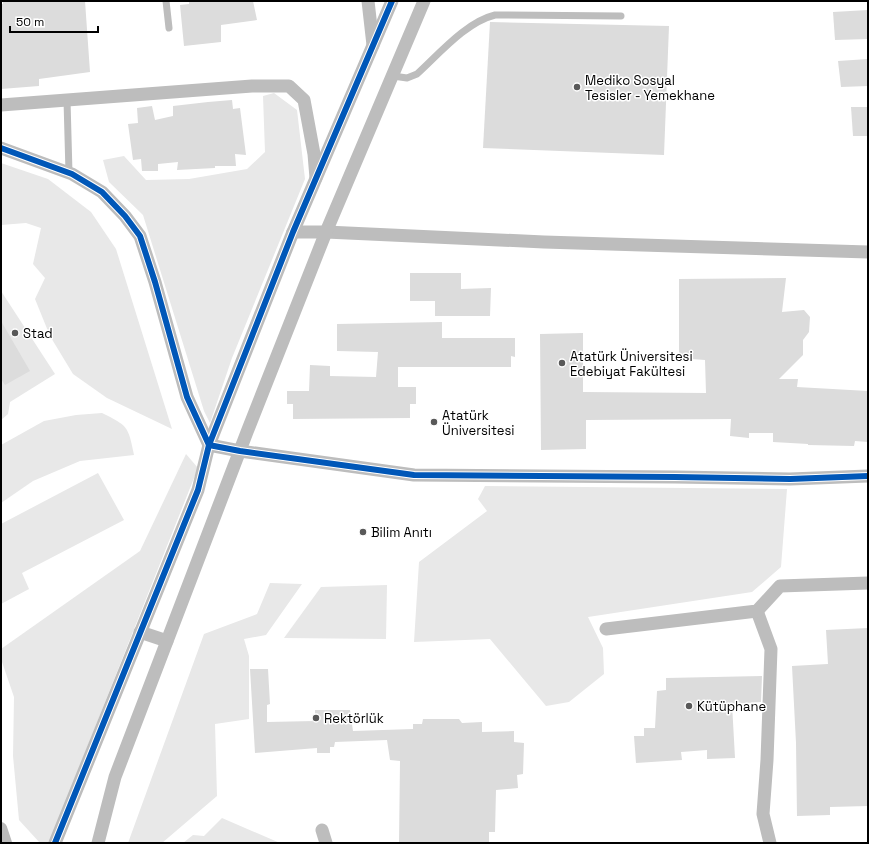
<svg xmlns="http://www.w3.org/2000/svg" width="869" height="844" font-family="'Space Grotesk',sans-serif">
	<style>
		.green { fill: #e8e8e8 }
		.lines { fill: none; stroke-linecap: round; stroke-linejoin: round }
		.canal { stroke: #bababa; stroke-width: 12 }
		.building { fill: #dcdcdc }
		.service { stroke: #bdbdbd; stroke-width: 7 }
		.minor { stroke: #bdbdbd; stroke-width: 13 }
		.cycleway-casing { stroke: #fff; stroke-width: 8 }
		.cycleway { stroke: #0057b8; stroke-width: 6 }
		.poi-dot { fill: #595959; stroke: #fff; stroke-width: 1.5 }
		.labels { text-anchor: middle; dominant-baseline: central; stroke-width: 3; stroke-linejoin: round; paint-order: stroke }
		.poi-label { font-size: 13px; fill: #000; stroke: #fff; text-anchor: start }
	</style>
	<rect width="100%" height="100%" fill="#fff"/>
	<g class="green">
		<path d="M274,93l23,17 8,69 -73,179 -22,65 -6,-12 -61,-196 -34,-33 -6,-22 21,-4 22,24 43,-1 58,-10 18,-17 -2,-56z"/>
		<path d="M1,163l47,16 43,33 25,37 56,180 -65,-31 -34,-24 -23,-38 -15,-37 10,-21 -12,-14 8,-36 -15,-5 -25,2z"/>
		<path d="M1,291l54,83 -45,28 -2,12 -7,6z"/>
		<path d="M102,413c26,13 26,13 32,42l-54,6 -47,20 -32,22v-58l43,-24 32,-6z"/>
		<path d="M186,454l12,14 -149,375h-9l-21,-23 -6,-64 1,-59 -13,-38v-10l139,-98z"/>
		<path d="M98,473l26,47 -102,53 7,16 -28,15v-80z"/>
		<path d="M485,486l302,3 -6,78 -29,25 -164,25 15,31 1,26 -35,28 -23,4 -56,-67 -76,3 5,-80 68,-51 -9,-12z"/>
		<path d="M270,583l32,1 -36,51 -22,4 5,17v63l-34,5 2,72 -55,47h-34l76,-209 53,-20z"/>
		<path d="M387,585l-1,54 -102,-1 37,-51z"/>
		<path d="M222,818l58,25h-97l10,-8 11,1z"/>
	</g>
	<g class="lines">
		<path class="canal" d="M1,828l5,15"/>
	</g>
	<g class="building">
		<path d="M3,1h82l5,71 -51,7v7l-38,3v-85h2z"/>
		<path d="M189,1h64l4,19 -36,5v17l-37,4 -4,-41 9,-1z"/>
		<path d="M868,10v29l-33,1 -2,-28z"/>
		<path d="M490,22l179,4 -5,129 -181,-7z"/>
		<path d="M868,59v27l-27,1 -3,-26z"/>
		<path d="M232,100l1,9 7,-1 6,47 -11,-1 1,12h-21v2l-38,2 1,-8 -20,2v7h-16l-1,-12 -8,1 -5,-36 10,-1 -1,-15 15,-2 3,14 18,-4v-10l35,-4z"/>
		<path d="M851,107h17v29h-15z"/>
		<path d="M410,273h51v16l30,-1 -1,28h-55v-15h-25z"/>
		<path d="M786,278l-4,34 22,-2 6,7 -1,15 -6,8v15l-24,24h19l-1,8 71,4v51l-13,-1 -1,5 -46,-1v-1l-35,-2v-9h-24v5l-19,-2 1,-17 -145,1v29l-45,1 -1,-116 43,-1v59l123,1 -1,-33 -26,-2v-79z"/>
		<path d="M1,321l29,50 -25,14 -4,-6z"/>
		<path d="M442,322v16h73v19l-4,-1v11h-113v20h18v17h-6v14l-117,1v-15h-6v-13h22l1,-26 20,1v10l46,1 2,-25 -41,-1v-27z"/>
		<path d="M868,628v178l-38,1v8l-33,1 -1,-73 -4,-77 36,-2 -2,-34z"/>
		<path d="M250,669h18l2,35 -3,1v17l48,-1v-11h35l3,21 60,-2v-5h9l1,-5h36l3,4 20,-1v10l32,-1v11l10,1 -1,31 -6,1 1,13 -22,2 -1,42h-6v11h-90l1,-82 -10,-1 -3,-20 -52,2 -1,5h-4v6h-13v-5l-62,5z"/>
		<path d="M762,676l-1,26 -29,2 3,54 -28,1v-9l-26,2 1,8 -46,3 -2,-27h10v-8h11l2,-37 9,-1v-12z"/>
	</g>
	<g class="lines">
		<g class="service">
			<path d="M166,1l3,27"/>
			<path d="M393,76l14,2 10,-4c22,-20 49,-52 78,-59l126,1"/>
			<path d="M67,100l2,73"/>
		</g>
		<g class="minor">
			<path d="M368,1l5,44"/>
			<path d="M1,105l251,-19h37l15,14 10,54 2,24"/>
			<path d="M1,148l71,26 30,18 23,24 15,20 15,46 32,115 22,48 31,6 174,24 261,2 115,2 78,-3"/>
			<path d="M293,232h33l218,10 324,10"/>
			<path d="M757,611l14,38 -4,111 -4,54 7,29"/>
			<path d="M606,629l151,-18 23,-25 88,-3"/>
			<path d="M140,632l27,9"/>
			<path d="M322,830l4,13"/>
			<path d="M55,843l143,-353 11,-45 84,-213 99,-231"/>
			<path d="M98,843l17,-66 132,-345 79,-200 98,-231"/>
		</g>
		<defs>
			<g id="cycleway">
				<path d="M1,148l71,26 30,18 23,24 15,20 15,46 32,115 22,48 31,6 174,24 261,2 115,2 78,-3"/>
				<path d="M55,843l143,-353 11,-45 84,-213 99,-231"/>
			</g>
		</defs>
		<use href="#cycleway" class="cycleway-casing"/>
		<use href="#cycleway" class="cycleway"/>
	</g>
	<g class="poi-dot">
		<circle cx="577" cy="87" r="4"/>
		<circle cx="15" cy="333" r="4"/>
		<circle cx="562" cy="363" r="4"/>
		<circle cx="434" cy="422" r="4"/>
		<circle cx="363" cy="532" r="4"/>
		<circle cx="689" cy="706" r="4"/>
		<circle cx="316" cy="718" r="4"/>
	</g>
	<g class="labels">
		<g class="poi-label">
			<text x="585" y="80">Mediko Sosyal<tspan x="585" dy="15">Tesisler - Yemekhane</tspan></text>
			<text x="23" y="333">Stad</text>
			<text x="570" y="356">Atatürk Üniversitesi<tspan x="570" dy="15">Edebiyat Fakültesi</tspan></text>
			<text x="442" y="415">Atatürk<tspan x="442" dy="15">Üniversitesi</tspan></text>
			<text x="371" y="532">Bilim Anıtı</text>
			<text x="697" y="706">Kütüphane</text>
			<text x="324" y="718">Rektörlük</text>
		</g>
	</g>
	<rect width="869" height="844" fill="none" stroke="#000000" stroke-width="4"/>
	<path d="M10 26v6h88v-6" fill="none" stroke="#000000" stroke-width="2"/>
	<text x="16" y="26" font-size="12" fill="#000000" stroke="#ffffff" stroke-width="3" paint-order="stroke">50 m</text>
</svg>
